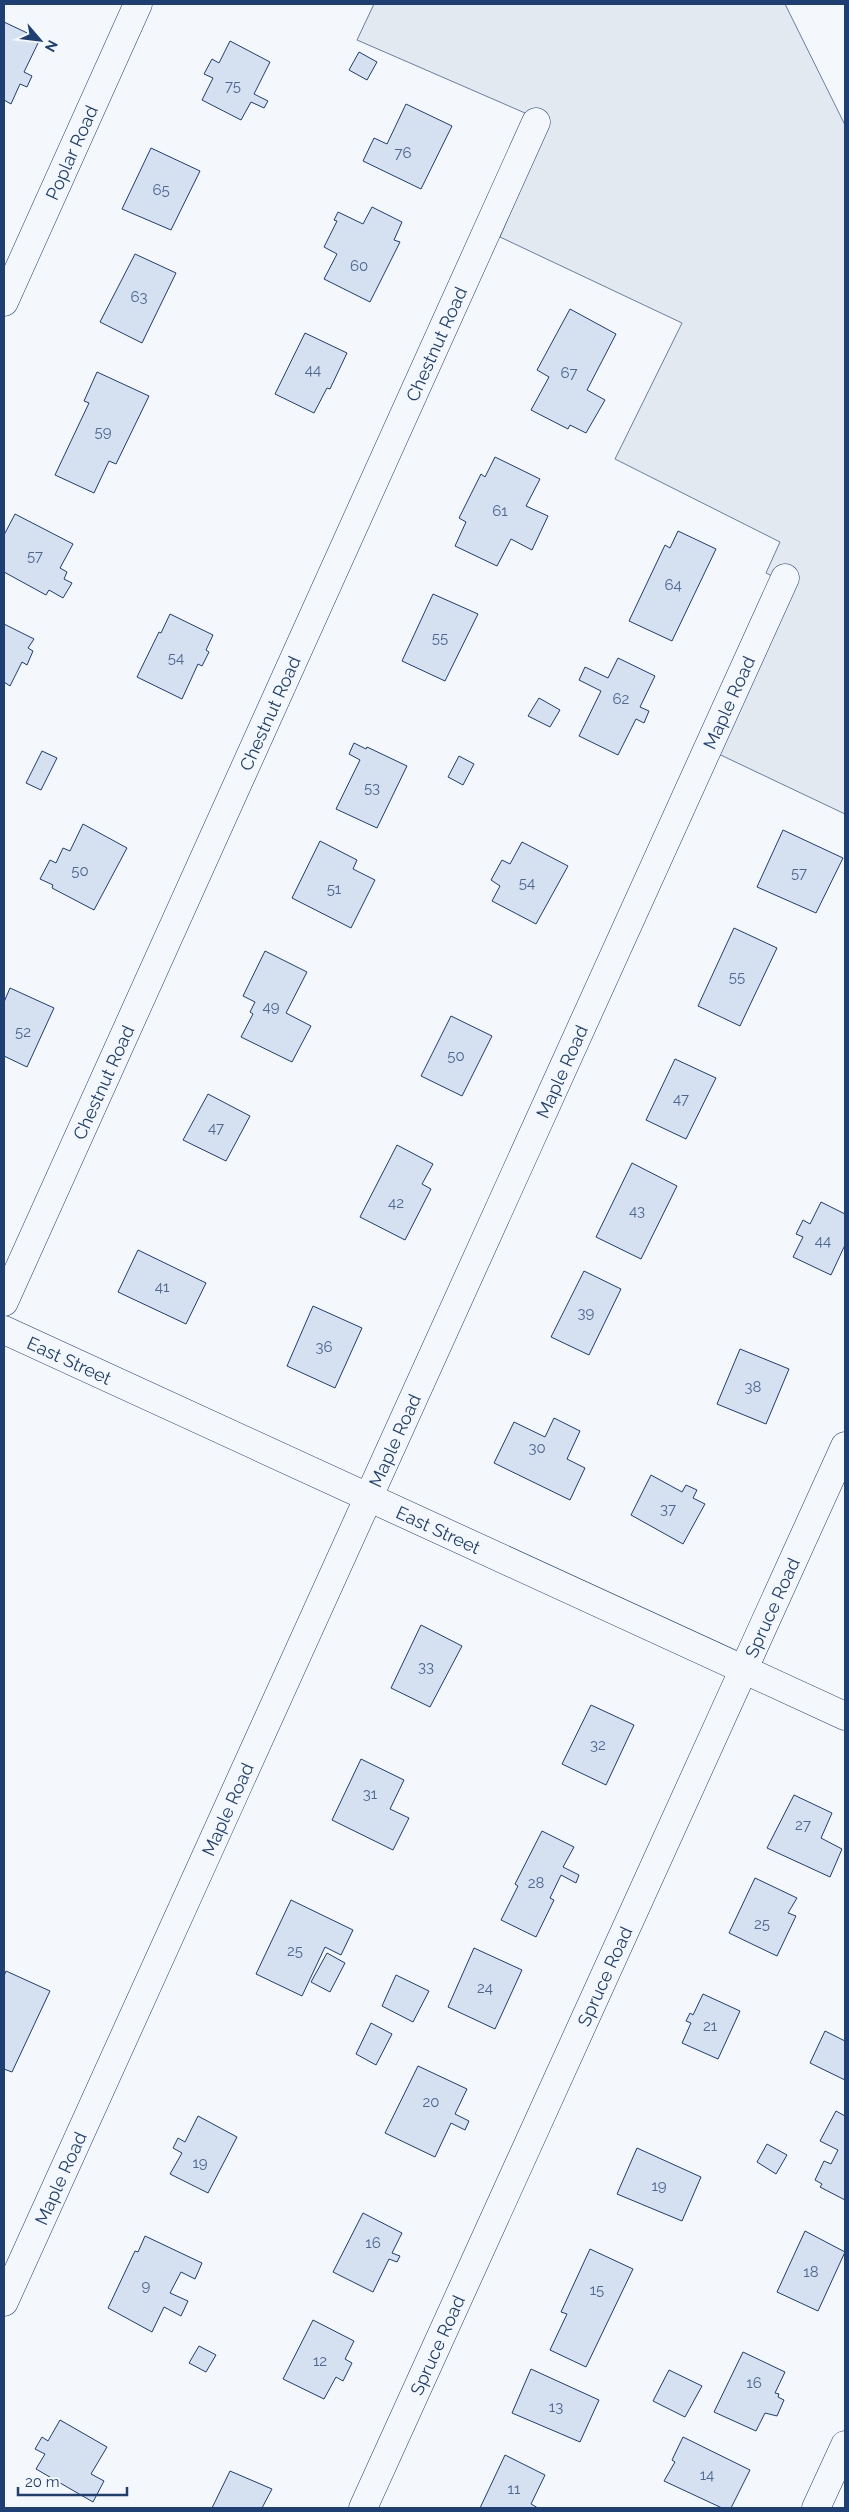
<svg xmlns="http://www.w3.org/2000/svg" width="849" height="2512" font-family="Raleway,sans-serif">
	<style>
		.green { fill: #e3e9f0; stroke: #687fa3 }
		.building { fill: #d5e0f0; stroke: #1d3f73 }
		.lines { fill: none; stroke-linecap: round; stroke-linejoin: round }
		.minor-casing { stroke: #1d3f73; stroke-width: 29 }
		.minor { stroke: #f4f7fb; stroke-width: 28 }
		.labels { text-anchor: middle; dominant-baseline: central; stroke-width: 4; stroke-linejoin: round; paint-order: stroke }
		.number-label { font-size: 15px; fill: #4b6792 }
		.street-label { font-size: 18px; fill: #1d3f73; stroke: #f4f7fb }
	</style>
	<rect width="100%" height="100%" fill="#f4f7fb"/>
	<path class="green" d="M374,4h411l60,121v689l-137,-65 76,-167 -18,-9 14,-31 -165,-83 67,-136 -182,-86 48,-114 -191,-83z"/>
	<g class="building">
		<path d="M4,22l36,17 -16,33 8,4 -5,11 -7,-3 -9,20 -7,-4z"/>
		<path d="M230,41l40,21 -16,32 14,7 -4,7 -13,-6 -10,18 -39,-20 11,-22 -9,-4 8,-15 7,4z"/>
		<path d="M359,52l18,10 -10,18 -18,-10z"/>
		<path d="M406,104l46,22 -31,63 -58,-28 11,-23 13,6z"/>
		<path d="M151,148l49,23 -29,59 -49,-21z"/>
		<path d="M372,207l30,15 -8,18 6,2 -30,60 -46,-23 13,-25 -13,-7 13,-26 -3,-1 4,-8 25,12z"/>
		<path d="M135,254l41,19 -34,70 -42,-21z"/>
		<path d="M570,309l46,25 -29,56 18,10 -19,33 -16,-8 -2,4 -37,-19 18,-33 -12,-7z"/>
		<path d="M305,333l42,20 -17,36 -3,-1 -13,25 -39,-19z"/>
		<path d="M97,372l52,24 -33,68 -7,-3 -15,32 -39,-18 34,-72 -5,-2z"/>
		<path d="M495,457l45,22 -14,27 22,10 -16,34 -21,-11 -14,27 -42,-20 11,-24 -7,-4 22,-44 4,3z"/>
		<path d="M15,514l58,30 -13,24 7,4 -3,7 8,4 -9,15 -14,-8 -3,5 -42,-23v-37z"/>
		<path d="M678,531l38,18 -44,92 -43,-20 36,-76 5,3z"/>
		<path d="M433,594l45,20 -33,67 -43,-20z"/>
		<path d="M170,614l43,21 -7,15 3,2 -7,14 -4,-2 -16,35 -45,-22 22,-45 2,1z"/>
		<path d="M4,624l30,15 -6,9 5,3 -6,14 -5,-3 -12,24 -6,-4z"/>
		<path d="M618,658l37,18 -15,31 9,4 -5,12 -8,-4 -18,36 -39,-19 22,-45 -22,-11 6,-13 23,11z"/>
		<path d="M539,698l21,12 -10,17 -22,-11z"/>
		<path d="M354,743l12,6 1,-2 40,19 -30,62 -41,-19 24,-49 -11,-6z"/>
		<path d="M42,751l15,7 -16,32 -15,-7z"/>
		<path d="M459,756l15,8 -11,21 -15,-8z"/>
		<path d="M83,824l44,24 -33,62 -42,-22 1,-3 -13,-6 10,-19 6,3 7,-15 7,3z"/>
		<path d="M783,830l60,28 -27,55 -59,-26z"/>
		<path d="M320,841l37,19 -4,9 22,11 -24,48 -59,-30z"/>
		<path d="M522,842l46,24 -32,58 -44,-23 8,-15 -9,-6 11,-20 8,4z"/>
		<path d="M734,928l43,20 -37,78 -42,-20z"/>
		<path d="M265,951l42,21 -21,41 25,13 -19,36 -51,-25 12,-23 -3,-2 5,-10 -12,-6z"/>
		<path d="M10,988l44,20 -27,59 -23,-11v-54z"/>
		<path d="M451,1016l41,20 -30,60 -41,-20z"/>
		<path d="M675,1059l41,19 -30,61 -40,-19z"/>
		<path d="M208,1094l42,22 -24,45 -43,-21z"/>
		<path d="M397,1145l36,19 -11,20 9,5 -26,51 -45,-23z"/>
		<path d="M632,1163l45,23 -36,73 -45,-22z"/>
		<path d="M821,1202l24,12v31l-14,30 -38,-18 10,-20 -7,-3 7,-14 7,4z"/>
		<path d="M138,1250l68,33 -20,41 -68,-32z"/>
		<path d="M584,1271l37,18 -32,66 -38,-18z"/>
		<path d="M313,1306l49,22 -27,60 -48,-22z"/>
		<path d="M740,1349l49,20 -23,55 -49,-20z"/>
		<path d="M554,1418l26,13 -13,28 18,9 -15,32 -76,-37 20,-41 31,15z"/>
		<path d="M651,1475l31,17 4,-7 11,5 -4,8 12,6 -22,40 -52,-29z"/>
		<path d="M421,1625l41,21 -32,61 -39,-19z"/>
		<path d="M591,1705l43,20 -28,60 -44,-21z"/>
		<path d="M361,1759l43,21 -14,29 19,9 -16,32 -61,-30z"/>
		<path d="M794,1795l38,18 -11,25 21,11 -12,28 -63,-29z"/>
		<path d="M542,1831l32,16 -11,20 16,8 -3,8 -15,-8 -11,23 4,2 -18,37 -35,-17 17,-34 -3,-2z"/>
		<path d="M755,1878l42,20 -9,15 8,3 -19,40 -48,-23z"/>
		<path d="M291,1900l62,30 -12,25 -16,-8 -23,49 -46,-22z"/>
		<path d="M474,1948l48,22 -27,59 -47,-22z"/>
		<path d="M327,1953l18,10 -15,29 -19,-10z"/>
		<path d="M6,1971l44,20 -38,81 -8,-3v-93z"/>
		<path d="M396,1975l33,16 -16,31 -31,-16z"/>
		<path d="M703,1994l37,17 -22,48 -36,-16 9,-20 -5,-2 4,-8 3,2z"/>
		<path d="M371,2023l21,11 -16,31 -20,-11z"/>
		<path d="M825,2031l20,10v39l-35,-17z"/>
		<path d="M418,2066l49,23 -12,25 14,7 -4,9 -14,-7 -16,34 -50,-24z"/>
		<path d="M836,2111l9,5v84l-25,-13 2,-3 -7,-4 9,-19 7,3 7,-14 -18,-9z"/>
		<path d="M198,2116l39,21 -29,56 -38,-19 12,-21 -9,-5 5,-10 7,4z"/>
		<path d="M767,2144l20,11 -11,19 -19,-12z"/>
		<path d="M637,2148l64,29 -19,44 -65,-27z"/>
		<path d="M363,2213l39,20 -10,20 8,3 -3,6 -8,-3 -16,33 -40,-20z"/>
		<path d="M805,2231l40,21 -27,59 -41,-19z"/>
		<path d="M145,2236l57,27 -7,16 -14,-7 -11,21 18,8 -7,15 -17,-9 -12,25 -44,-24 27,-57 3,1z"/>
		<path d="M590,2249l43,20 -47,98 -36,-17 17,-36 -6,-2z"/>
		<path d="M313,2320l41,21 -9,18 7,4 -9,18 -7,-4 -12,22 -41,-20z"/>
		<path d="M199,2346l17,9 -10,17 -17,-9z"/>
		<path d="M743,2352l42,20 -10,21 4,1 -1,3 6,3 -7,16 -12,-3 -9,18 -42,-19z"/>
		<path d="M531,2369l68,31 -19,42 -68,-29z"/>
		<path d="M669,2370l33,16 -17,31 -32,-16z"/>
		<path d="M60,2420l47,27 -16,27 13,7 -11,21 -57,-33 9,-15 -10,-5 7,-12 6,4z"/>
		<path d="M683,2437l67,33 -19,38h-9l-58,-27 11,-19 -3,-2z"/>
		<path d="M505,2455l40,20 -14,29 7,4h-58z"/>
		<path d="M230,2471l42,18 -10,19h-50z"/>
	</g>
	<g class="lines">
		<defs>
			<g id="minor">
				<path id="s1" d="M4,302l134,-298"/>
				<path id="s2" d="M4,1302l532,-1180"/>
				<path id="s3" d="M4,1330l841,386"/>
				<path id="s4" d="M4,2302l781,-1724"/>
				<path id="s5" d="M363,2508l482,-1062"/>
				<path d="M816,2508l29,-63"/>
			</g>
		</defs>
		<use href="#minor" class="minor-casing"/>
		<use href="#minor" class="minor"/>
	</g>
	<g class="labels">
		<g class="number-label">
			<text x="233" y="86">75</text>
			<text x="403" y="153">76</text>
			<text x="161" y="190">65</text>
			<text x="359" y="266">60</text>
			<text x="139" y="297">63</text>
			<text x="313" y="370">44</text>
			<text x="569" y="373">67</text>
			<text x="103" y="432">59</text>
			<text x="500" y="511">61</text>
			<text x="35" y="556">57</text>
			<text x="673" y="585">64</text>
			<text x="440" y="638">55</text>
			<text x="176" y="658">54</text>
			<text x="621" y="699">62</text>
			<text x="372" y="788">53</text>
			<text x="80" y="871">50</text>
			<text x="799" y="873">57</text>
			<text x="527" y="883">54</text>
			<text x="334" y="889">51</text>
			<text x="737" y="977">55</text>
			<text x="271" y="1007">49</text>
			<text x="23" y="1032">52</text>
			<text x="456" y="1056">50</text>
			<text x="681" y="1099">47</text>
			<text x="216" y="1128">47</text>
			<text x="396" y="1203">42</text>
			<text x="637" y="1211">43</text>
			<text x="823" y="1241">44</text>
			<text x="162" y="1287">41</text>
			<text x="586" y="1313">39</text>
			<text x="324" y="1347">36</text>
			<text x="753" y="1387">38</text>
			<text x="537" y="1448">30</text>
			<text x="668" y="1509">37</text>
			<text x="426" y="1667">33</text>
			<text x="598" y="1745">32</text>
			<text x="370" y="1794">31</text>
			<text x="803" y="1825">27</text>
			<text x="536" y="1883">28</text>
			<text x="762" y="1924">25</text>
			<text x="295" y="1951">25</text>
			<text x="485" y="1988">24</text>
			<text x="710" y="2026">21</text>
			<text x="431" y="2102">20</text>
			<text x="200" y="2163">19</text>
			<text x="659" y="2186">19</text>
			<text x="373" y="2243">16</text>
			<text x="811" y="2272">18</text>
			<text x="146" y="2286">9</text>
			<text x="597" y="2290">15</text>
			<text x="320" y="2361">12</text>
			<text x="754" y="2383">16</text>
			<text x="556" y="2407">13</text>
			<text x="707" y="2475">14</text>
			<text x="514" y="2489">11</text>
		</g>
		<g class="street-label">
			<text stroke="none"><textPath href="#s1" startOffset="164">Poplar Road</textPath></text>
			<text stroke="none"><textPath href="#s2" startOffset="1051">Chestnut Road</textPath></text>
			<text stroke="none"><textPath href="#s4" startOffset="1756">Maple Road</textPath></text>
			<text stroke="none"><textPath href="#s2" startOffset="646">Chestnut Road</textPath></text>
			<text stroke="none"><textPath href="#s4" startOffset="1351">Maple Road</textPath></text>
			<text stroke="none"><textPath href="#s2" startOffset="241">Chestnut Road</textPath></text>
			<text stroke="none"><textPath href="#s3" startOffset="72">East Street</textPath></text>
			<text stroke="none"><textPath href="#s4" startOffset="946">Maple Road</textPath></text>
			<text stroke="none"><textPath href="#s3" startOffset="478">East Street</textPath></text>
			<text stroke="none"><textPath href="#s5" startOffset="989">Spruce Road</textPath></text>
			<text stroke="none"><textPath href="#s4" startOffset="541">Maple Road</textPath></text>
			<text stroke="none"><textPath href="#s5" startOffset="584">Spruce Road</textPath></text>
			<text stroke="none"><textPath href="#s4" startOffset="136">Maple Road</textPath></text>
			<text stroke="none"><textPath href="#s5" startOffset="179">Spruce Road</textPath></text>
		</g>
	</g>
	<rect width="849" height="2512" fill="none" stroke="#1d3f73" stroke-width="10"/>
	<g transform="translate(40 40) rotate(118)" stroke="#f4f7fb" stroke-width="4" paint-order="stroke">
	<path d="M0-4L9 19L0 12L-9 19Z" fill="#1d3f73"/>
	<text y="-8" font-size="14" font-weight="bold" text-anchor="middle" fill="#1d3f73">N</text>
	</g>
	<path d="M18 2487v8h109v-8" fill="none" stroke="#1d3f73" stroke-width="2.5"/>
	<text x="25" y="2487" font-size="15" fill="#1d3f73" stroke="#f4f7fb" stroke-width="4" paint-order="stroke">20 m</text>
</svg>
